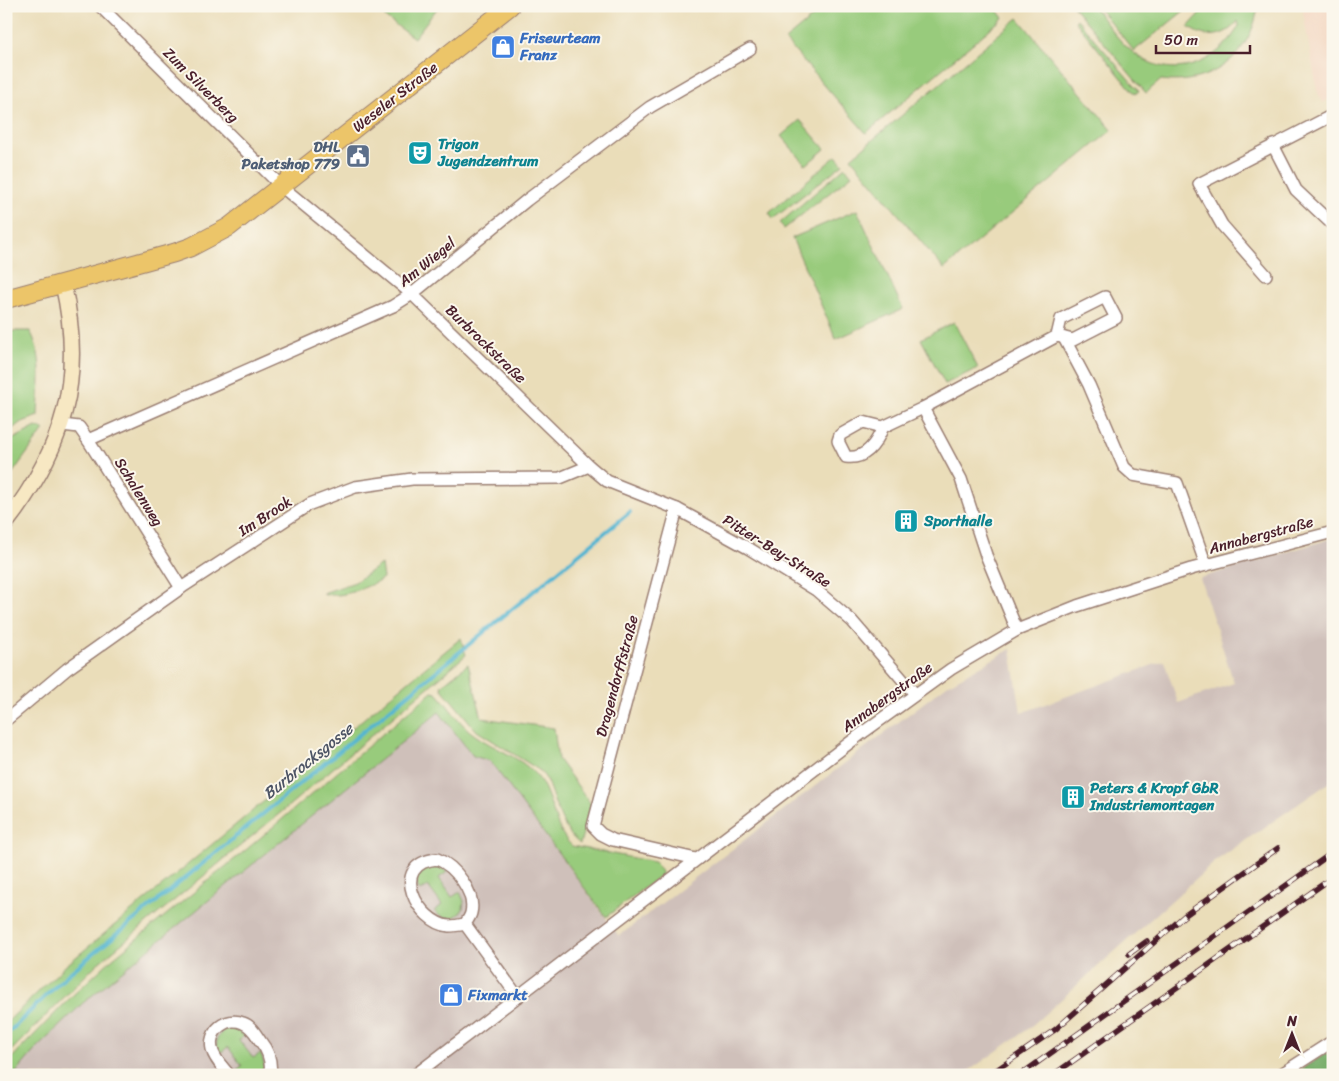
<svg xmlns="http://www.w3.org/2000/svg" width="1339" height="1081" font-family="Sriracha,sans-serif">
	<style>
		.built { fill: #f3d4be }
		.industrial { fill: #cfc0ba }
		.green { fill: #98cb7c; stroke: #717554 }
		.forest { fill: #7aaf6c; stroke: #62674c }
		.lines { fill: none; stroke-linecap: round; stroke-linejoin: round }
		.stream { stroke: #53b5d1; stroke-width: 4 }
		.minor-casing { stroke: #9a7e72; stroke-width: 14 }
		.secondary-casing { stroke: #9a7e72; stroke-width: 18 }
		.primary-casing { stroke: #9a7e72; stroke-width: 20 }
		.minor { stroke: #fff; stroke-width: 11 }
		.secondary { stroke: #f7e8c3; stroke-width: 15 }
		.primary { stroke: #ecc569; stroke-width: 18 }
		.rail-casing { stroke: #4a1f2b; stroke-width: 5.5 }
		.rail { stroke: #fbf7ec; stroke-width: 4; stroke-dasharray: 11; stroke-linecap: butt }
		.labels { text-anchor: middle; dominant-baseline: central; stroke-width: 4; stroke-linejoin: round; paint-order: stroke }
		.shop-label { font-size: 15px; font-weight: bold; fill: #366cbe; stroke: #fbf7ec; text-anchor: start }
		.street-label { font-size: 15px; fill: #4a1f2b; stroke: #fbf7ec }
		.culture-label { font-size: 15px; font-weight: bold; fill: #0d838f; stroke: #fbf7ec; text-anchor: start }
		.service-label { font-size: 15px; font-weight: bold; fill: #4e5e75; stroke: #fbf7ec; text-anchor: end }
		.water-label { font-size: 16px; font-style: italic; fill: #4d5465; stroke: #fbf7ec }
	</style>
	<rect width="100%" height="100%" fill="#fbf7ec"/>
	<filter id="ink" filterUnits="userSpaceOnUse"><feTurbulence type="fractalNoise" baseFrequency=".02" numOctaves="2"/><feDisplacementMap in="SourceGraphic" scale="10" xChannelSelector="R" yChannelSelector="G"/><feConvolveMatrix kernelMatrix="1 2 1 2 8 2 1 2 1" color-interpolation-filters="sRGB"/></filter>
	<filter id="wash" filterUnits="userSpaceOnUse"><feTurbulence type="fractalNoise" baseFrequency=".0096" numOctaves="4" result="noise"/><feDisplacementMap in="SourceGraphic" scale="20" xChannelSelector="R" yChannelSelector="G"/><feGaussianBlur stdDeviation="1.12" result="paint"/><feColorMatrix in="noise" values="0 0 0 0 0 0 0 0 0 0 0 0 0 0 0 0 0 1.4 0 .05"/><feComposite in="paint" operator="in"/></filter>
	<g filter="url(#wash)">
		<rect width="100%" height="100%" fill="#eaddb9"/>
		<path class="built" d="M1302,6h31v91l-11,6 -5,-13z"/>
		<path class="industrial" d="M1333,538v242l-116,80 -189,169 -65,46h-949l22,-26 47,-46 356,-291 34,43 17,6 129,175 328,-251 64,-36 10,64 143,-52 14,42 56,-20 -34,-105z"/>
		<g class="green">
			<path d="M379,6h60l-25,32 -28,-20z"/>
			<path d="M826,6h168l9,12 -137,115 -81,-93z"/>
			<path d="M1073,6h20c13,16 25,35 41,47 39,30 83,11 105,-27l-1,-5c-13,17 -33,19 -50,6l19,-21h51c-6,50 -49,81 -97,74l-15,13z"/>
			<path d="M1097,6h93l-56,45z"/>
			<path d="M1018,18l94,112 -168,139 -93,-111z"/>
			<path d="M1077,19l62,72 -4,3 -60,-73z"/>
			<path d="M800,120l25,29 -19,16 -25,-29z"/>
			<path d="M836,156l7,8 -70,55 -4,-6z"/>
			<path d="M845,167l7,8 -68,54 -4,-6z"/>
			<path d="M857,210l46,99 -67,30 -44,-101z"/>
			<path d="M954,322l24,46 -33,16 -24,-45z"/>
			<path d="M6,331h24c15,27 9,55 8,85l-18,7 -14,11z"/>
			<path d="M36,427l8,3 -38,52v-39z"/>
			<path d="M381,564l2,14 -4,3c-15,7 -40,19 -56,12l32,-11z"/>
			<path d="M461,638l5,17 -181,154 -188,155 -91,92v-33l58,-56z"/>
			<path d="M468,664l14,54 72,10 4,31 33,45 -11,40c-20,-15 -25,-45 -35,-67l-6,-7 -62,-39 -35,-42 -1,-3z"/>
			<path d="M432,692l5,1c12,13 23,32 38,42 19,14 46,22 61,40 18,21 15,51 36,71l82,16 7,7v6l-55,42 -116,-156 -17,-5 -34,-44 -356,291 -47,46 -22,26h-8v-11l66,-68 40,-37 135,-110z"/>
			<path d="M433,865l8,2 6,5 -8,6 13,19 8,-5 4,9 -1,8c-8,12 -20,12 -29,2l8,-6 -14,-19 -8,5c-9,-13 0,-23 13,-26z"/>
			<path d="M229,1027h9l9,6 -8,7 14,18 8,-5 4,14 -5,8h-23l-3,-3 8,-6 -14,-19 -8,6c-7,-12 -2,-20 9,-26z"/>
		</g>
		<path class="forest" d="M1333,1049v26h-41z"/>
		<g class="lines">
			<path class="stream" d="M6,1035l60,-59 564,-464"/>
		</g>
	</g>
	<g filter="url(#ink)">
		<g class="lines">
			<defs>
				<g id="minor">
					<path d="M100,6l181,180 131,108 177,172 18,15 70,28 71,39 68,42 36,31 63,73"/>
					<path d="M1273,145l23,45 37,35"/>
					<path d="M1266,275l-44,-50 -23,-41 134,-69"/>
					<path d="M1064,338l25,47 35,82 9,8 44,8 29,82"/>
					<path d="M62,425l17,2 9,13 93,148"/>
					<path d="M883,427c-6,15 -17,33 -37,30l-8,-16 2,-6 23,-13 20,5 40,-19"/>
					<path d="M88,440l305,-134 19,-12 115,-94 123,-93 100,-58"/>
					<path d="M677,509l-84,317 8,8 12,6 83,19"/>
					<path d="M1017,630l-31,-75 -25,-76 -38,-71 134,-72 16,4 43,-22 -11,-21 -44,22 -4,17"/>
					<path d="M6,720l61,-51 114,-81 129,-84 45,-17 57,-8 148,-1 29,-12"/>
					<path d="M465,924c-5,1 -11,2 -16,2 -31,-3 -62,-62 -12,-67 18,7 39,34 34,54 -1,4 -4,8 -6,11l53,73"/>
					<path d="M229,1075c-6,-8 -15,-16 -17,-26 -4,-18 14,-33 31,-26 9,3 13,12 18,19 8,10 11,20 9,33"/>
					<path d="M415,1075l450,-344 86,-62 66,-39 60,-24 114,-37 142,-37"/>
					<path d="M1280,1075l53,-34"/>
				</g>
				<path id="secondary" d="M6,523c58,-75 79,-145 57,-239"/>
				<path id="primary" d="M6,299l168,-46 17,-6 38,-20 281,-221"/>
			</defs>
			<use href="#minor" class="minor-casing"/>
			<use href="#secondary" class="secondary-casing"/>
			<use href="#primary" class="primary-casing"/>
			<use href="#minor" class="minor"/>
			<use href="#secondary" class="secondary"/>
			<use href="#primary" class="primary"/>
			<defs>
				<g id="rail">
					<path d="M1129,954l18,-13"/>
					<path d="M989,1075l67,-46 128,-113 94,-68"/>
					<path d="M1020,1075l313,-223"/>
					<path d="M1053,1075l280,-198"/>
				</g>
			</defs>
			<use href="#rail" class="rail-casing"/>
			<use href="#rail" class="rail"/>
		</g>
	</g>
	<defs>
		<symbol id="shop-square" viewBox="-11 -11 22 22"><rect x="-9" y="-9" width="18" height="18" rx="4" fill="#3f7fe0" stroke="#fbf7ec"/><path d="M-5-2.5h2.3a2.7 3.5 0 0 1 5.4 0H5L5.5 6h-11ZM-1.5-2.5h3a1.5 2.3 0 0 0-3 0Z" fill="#fff"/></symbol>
		<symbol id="theatre-square" viewBox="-11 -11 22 22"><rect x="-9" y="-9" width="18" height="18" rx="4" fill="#0f9aa8" stroke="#fbf7ec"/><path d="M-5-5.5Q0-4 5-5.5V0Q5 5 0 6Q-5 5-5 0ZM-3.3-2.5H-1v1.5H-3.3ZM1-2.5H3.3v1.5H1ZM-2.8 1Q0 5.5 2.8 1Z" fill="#fff"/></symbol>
		<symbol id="civic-square" viewBox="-11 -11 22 22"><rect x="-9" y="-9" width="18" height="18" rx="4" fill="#5c6f8a" stroke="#fbf7ec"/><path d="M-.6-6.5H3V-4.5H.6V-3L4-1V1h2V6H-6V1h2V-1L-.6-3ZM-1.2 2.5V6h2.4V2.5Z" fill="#fff"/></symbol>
		<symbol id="building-square" viewBox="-11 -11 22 22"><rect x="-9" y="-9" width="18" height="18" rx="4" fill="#0f9aa8" stroke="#fbf7ec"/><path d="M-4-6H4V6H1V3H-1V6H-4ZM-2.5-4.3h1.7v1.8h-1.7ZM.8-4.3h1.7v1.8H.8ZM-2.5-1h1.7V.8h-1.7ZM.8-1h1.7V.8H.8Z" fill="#fff"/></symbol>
	</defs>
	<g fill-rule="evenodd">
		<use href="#shop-square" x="489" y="33" width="28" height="28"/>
		<use href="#theatre-square" x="406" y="139" width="28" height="28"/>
		<use href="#civic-square" x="344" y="142" width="28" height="28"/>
		<use href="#building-square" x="892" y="507" width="28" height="28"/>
		<use href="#building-square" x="1059" y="783" width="28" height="28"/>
		<use href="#shop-square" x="437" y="981" width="28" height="28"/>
	</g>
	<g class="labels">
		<g class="shop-label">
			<text x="520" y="38">Friseurteam<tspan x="520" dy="17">Franz</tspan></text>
			<text x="468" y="995">Fixmarkt</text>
		</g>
		<g class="street-label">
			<text transform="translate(201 85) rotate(45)">Zum Silverberg</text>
			<text transform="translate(395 97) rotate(-38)">Weseler Straße</text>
			<text transform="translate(427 262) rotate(-39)">Am Wiegel</text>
			<text transform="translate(486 344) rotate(44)">Burbrockstraße</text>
			<text transform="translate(139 492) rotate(58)">Schalenweg</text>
			<text transform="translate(265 516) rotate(-33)">Im Brook</text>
			<text transform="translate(1261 535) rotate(-15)">Annabergstraße</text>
			<text transform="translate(777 551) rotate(32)">Pitter-Bey-Straße</text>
			<text transform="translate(617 676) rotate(-75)">Dragendorffstraße</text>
			<text transform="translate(887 697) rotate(-36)">Annabergstraße</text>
		</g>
		<g class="culture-label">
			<text x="438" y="144">Trigon<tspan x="438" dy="17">Jugendzentrum</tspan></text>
			<text x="924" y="521">Sporthalle</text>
			<text x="1090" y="788">Peters &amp; Kropf GbR<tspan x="1090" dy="17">Industriemontagen</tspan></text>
		</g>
		<g class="service-label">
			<text x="340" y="147">DHL<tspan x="340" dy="17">Paketshop 779</tspan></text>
		</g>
		<g class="water-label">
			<text transform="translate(308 761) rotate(-39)">Burbrocksgosse</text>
		</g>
	</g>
	<rect width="1339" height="1081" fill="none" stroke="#fbf7ec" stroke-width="25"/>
	<g transform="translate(1292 1034)" stroke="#fbf7ec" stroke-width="4" paint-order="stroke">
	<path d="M0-4L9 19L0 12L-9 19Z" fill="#4a1f2b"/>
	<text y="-8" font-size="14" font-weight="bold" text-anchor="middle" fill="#4a1f2b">N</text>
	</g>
	<path d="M1156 45v8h94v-8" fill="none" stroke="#4a1f2b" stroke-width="2.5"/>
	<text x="1164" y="45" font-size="15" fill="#4a1f2b" stroke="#fbf7ec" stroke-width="4" paint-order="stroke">50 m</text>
</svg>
